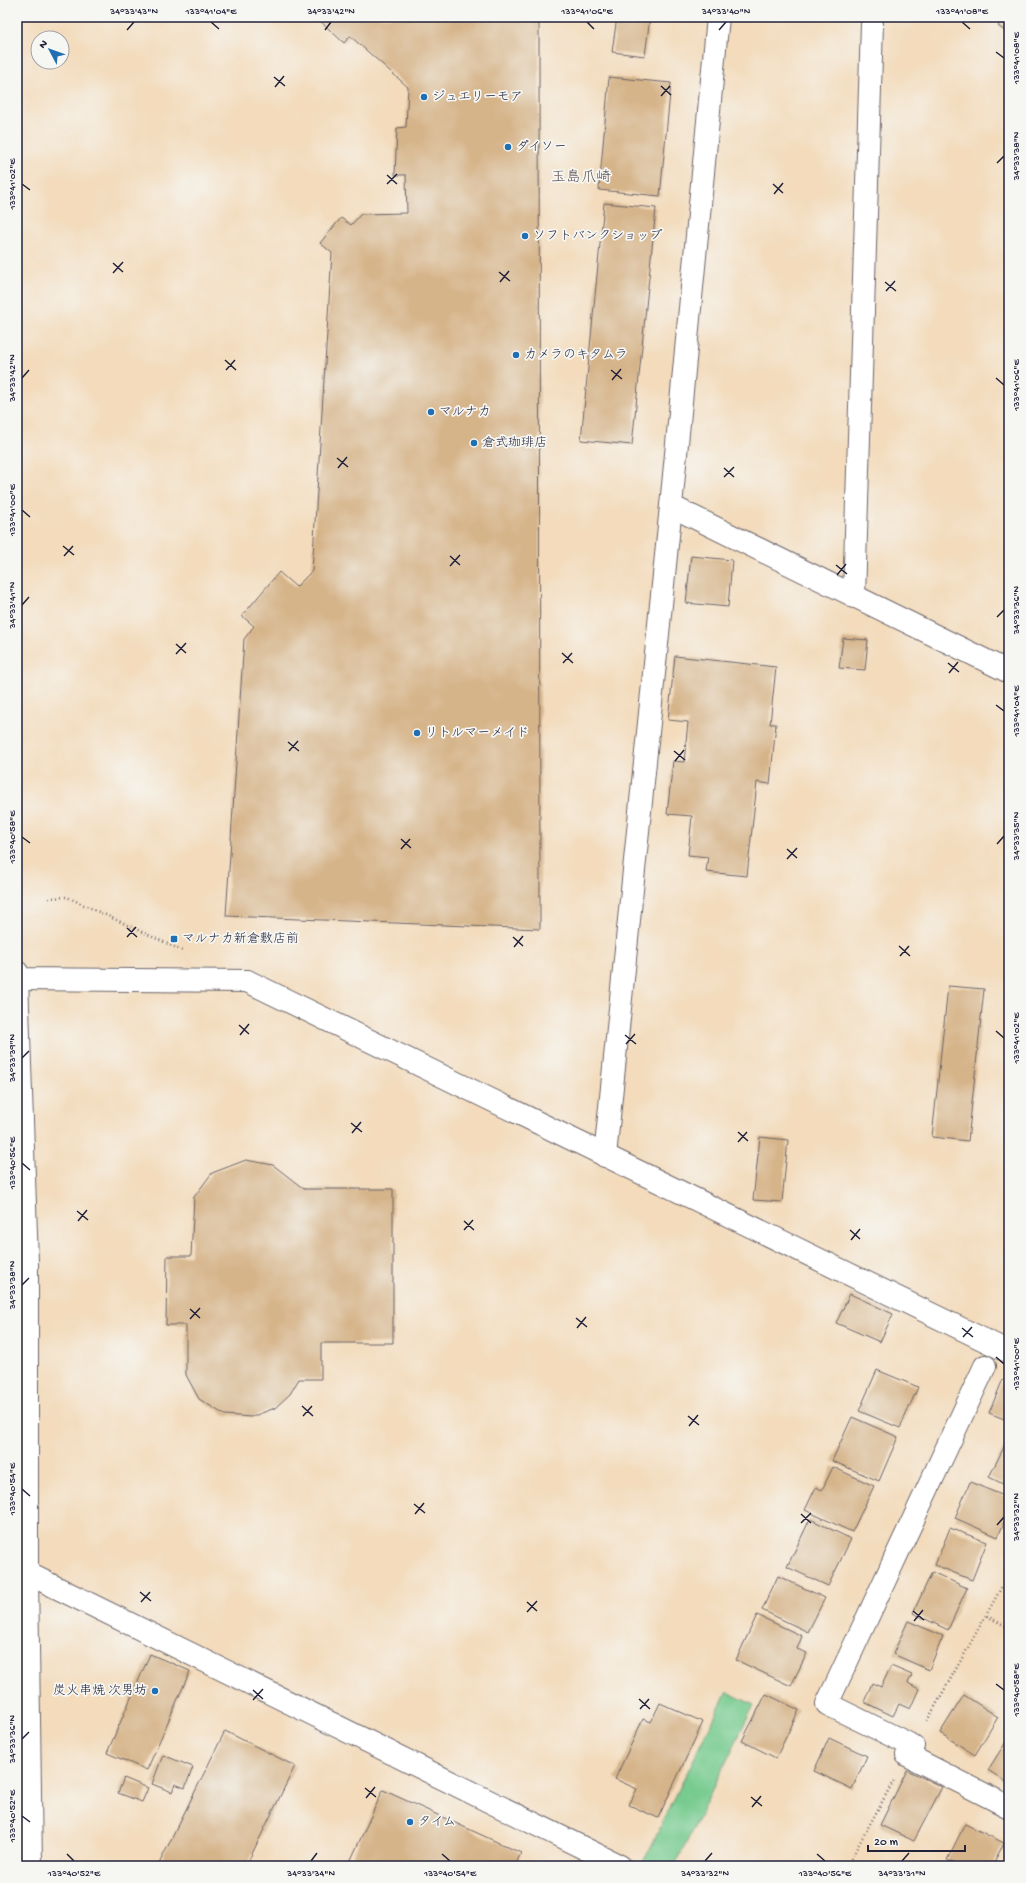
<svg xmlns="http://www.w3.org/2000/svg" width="1026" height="1883" font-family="'Gochi Hand','Klee One',sans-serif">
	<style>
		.green { fill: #77cb8f; stroke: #4c7665 }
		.building { fill: #d6b489 }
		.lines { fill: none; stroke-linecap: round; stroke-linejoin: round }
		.minor-casing { stroke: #6b6368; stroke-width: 24 }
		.tertiary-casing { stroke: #6b6368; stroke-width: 24 }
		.primary-casing { stroke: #6b6368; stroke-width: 24 }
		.path { stroke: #6b6368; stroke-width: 2.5; stroke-dasharray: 1 3; stroke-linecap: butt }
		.minor { stroke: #fff; stroke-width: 22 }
		.tertiary { stroke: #fff; stroke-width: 22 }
		.primary { stroke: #fff; stroke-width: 22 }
		.ticks { fill: none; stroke: #22223b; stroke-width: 1.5 }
		.poi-dot { fill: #1f6fb2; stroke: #f6f6f2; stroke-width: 1.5 }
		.labels { text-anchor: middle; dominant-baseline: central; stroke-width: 3.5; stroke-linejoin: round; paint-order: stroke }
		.poi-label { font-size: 13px; fill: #22223b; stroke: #f6f6f2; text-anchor: start }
		.quarter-label { font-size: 15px; fill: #615556; stroke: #f6f6f2 }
		.neatline { fill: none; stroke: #22223b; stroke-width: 1.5 }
		.ticks-label { font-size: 10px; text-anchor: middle; fill: #22223b }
	</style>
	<rect width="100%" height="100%" fill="#f6f6f2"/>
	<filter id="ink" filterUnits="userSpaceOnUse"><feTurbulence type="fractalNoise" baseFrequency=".025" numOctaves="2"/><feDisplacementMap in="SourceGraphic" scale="8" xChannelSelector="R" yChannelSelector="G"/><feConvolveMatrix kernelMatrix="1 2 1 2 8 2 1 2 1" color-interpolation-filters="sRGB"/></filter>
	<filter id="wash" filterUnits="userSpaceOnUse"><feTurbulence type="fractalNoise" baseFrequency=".012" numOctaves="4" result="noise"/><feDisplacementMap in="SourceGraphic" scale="16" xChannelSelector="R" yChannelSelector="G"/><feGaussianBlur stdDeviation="0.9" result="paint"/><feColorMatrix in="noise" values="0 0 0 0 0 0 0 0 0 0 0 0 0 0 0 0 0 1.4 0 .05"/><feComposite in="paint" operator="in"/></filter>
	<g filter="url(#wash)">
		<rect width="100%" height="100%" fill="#f3dbbc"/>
		<path class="green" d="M727,1692l27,13 -79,161h-28l-5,-2z"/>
		<g id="blocks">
			<g class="building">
				<path d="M320,17h219l1,912 -314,-13 18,-277 10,-13 -12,-10 37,-44 17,15 16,-16 20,-318 -12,-10 21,-25 10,7 10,-11 46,-1 -1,-38h-11l2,-47 9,-1 2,-40 -58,-51 -6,7 -26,-24z"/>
				<path d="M617,17h33l-5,39 -33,-4z"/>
				<path d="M1005,17h4v17l-11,-8z"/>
				<path d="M609,77l62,6 -11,113 -61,-6z"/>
				<path d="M604,203l52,5 -24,237 -51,-5z"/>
				<path d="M691,556l41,4 -4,47 -42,-4z"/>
				<path d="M843,638l25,2 -3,30 -26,-2z"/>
				<path d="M675,656l101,11 -6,57h6l-6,60 -13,-2 -10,94 -41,-4 2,-15 -20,-2 4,-39 -25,-2 6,-53 11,1 4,-40 -20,-2z"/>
				<path d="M948,986l36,3 -16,152 -36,-4z"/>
				<path d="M760,1137l28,3 -6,62 -29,-2z"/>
				<path d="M246,1160l27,5 31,24h89v154h-72v36h-22l-9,15 -15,14 -24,9 -26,-2 -26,-16 -13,-24v-50h-20l1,-69h24l3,-59 18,-24z"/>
				<path d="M850,1294l43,20 -13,28 -44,-19z"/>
				<path d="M877,1370l41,17 -18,41 -41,-17z"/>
				<path d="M1003,1379l6,3v39l-20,-8z"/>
				<path d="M852,1417l46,20 -19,44 -47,-20z"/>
				<path d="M1009,1437v50l-20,-10z"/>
				<path d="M833,1467l41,19 -22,46 -47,-22 11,-23 6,3z"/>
				<path d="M970,1482l39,16v12l-11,27 -43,-19z"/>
				<path d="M810,1519l41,20 -23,47 -41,-19z"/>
				<path d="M950,1528l37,14 -15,38 -37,-15z"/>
				<path d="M932,1572l35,16 -19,42 -35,-17z"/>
				<path d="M778,1576l47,22 -17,34 -46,-22z"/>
				<path d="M757,1615l45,21 -5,13 10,4 -16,33 -55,-26z"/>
				<path d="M908,1621l35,15 -14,34 -36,-16z"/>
				<path d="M150,1654l40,17 -43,99 -40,-17z"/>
				<path d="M891,1666l21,9 -4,8 11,6 -9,20 -11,-5 -6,12 -29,-14 8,-19 9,4z"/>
				<path d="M766,1694l33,16 -23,48 -34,-17z"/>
				<path d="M964,1695l34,22 -23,38 -35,-22z"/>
				<path d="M660,1703l43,19 -45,96 -29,-13 8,-16 -22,-10 28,-60 8,3z"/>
				<path d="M225,1731l70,35 -49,100h-88z"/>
				<path d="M1009,1737v47l-21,-14z"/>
				<path d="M829,1738l38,18 -15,33 -38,-18z"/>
				<path d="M163,1755l30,12 -8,21 -10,-4 -3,8 -20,-8z"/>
				<path d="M907,1770l35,17 -28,54 -34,-16z"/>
				<path d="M124,1778l24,10 -6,14 -24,-9z"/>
				<path d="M383,1790l138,63 -6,13h-167z"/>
				<path d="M965,1824l39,19 -12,23h-32l-13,-6z"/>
			</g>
		</g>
	</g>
	<g filter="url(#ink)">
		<use href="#blocks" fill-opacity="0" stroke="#6b6368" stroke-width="1"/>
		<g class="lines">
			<defs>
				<g id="minor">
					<path d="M671,506l338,166"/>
					<path d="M854,597l18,-573"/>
					<path d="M247,981l762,371"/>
					<path d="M605,1156l66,-650 47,-489"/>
					<path d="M985,1366l-158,338 86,42 -6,9 102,52"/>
					<path d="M27,1573l593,293"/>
				</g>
				<path id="tertiary" d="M17,972v7l230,2"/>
				<path id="primary" d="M17,979l10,283v311l4,293"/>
			</defs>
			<use href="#minor" class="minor-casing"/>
			<use href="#tertiary" class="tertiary-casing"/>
			<use href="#primary" class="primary-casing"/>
			<g class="path">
				<path d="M49,898l18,-1 116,54"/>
				<path d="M987,1616l22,12"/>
				<path d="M927,1721l82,-147"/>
				<path d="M847,1866l47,-86"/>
			</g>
			<use href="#minor" class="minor"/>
			<use href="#tertiary" class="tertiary"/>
			<use href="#primary" class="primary"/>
		</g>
	</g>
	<path class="ticks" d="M211,22l8,7M587,22l7,7M962,22l8,7M127,30l7,-8M325,30l6,-8M719,30l7,-8M996,52l8,6M274,77l11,9M661,86l10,9M275,87l9,-11M661,96l9,-10M997,163l7,-7M387,175l10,9M22,184l8,6M387,184l10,-10M773,184l10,9M774,194l9,-11M113,263l10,9M499,272l11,9M113,273l10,-11M500,282l9,-11M885,282l11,9M886,291l9,-10M225,360l11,10M226,370l9,-10M611,370l11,9M22,378l7,-8M996,378l8,7M612,380l9,-11M337,458l11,9M338,468l9,-11M724,468l10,9M724,477l10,-10M22,510l8,7M63,546l11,9M64,556l9,-10M450,556l10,9M836,565l11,9M450,566l10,-11M837,575l9,-11M22,605l7,-8M997,617l7,-7M176,644l10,9M562,653l11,10M176,654l10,-11M563,663l9,-10M948,663l11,9M949,673l9,-11M996,705l8,6M288,742l11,9M289,751l9,-10M674,751l11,9M675,761l9,-11M22,837l8,6M401,839l10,9M997,844l7,-8M401,849l9,-10M787,849l10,9M787,859l10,-11M127,928l10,9M127,937l9,-10M513,937l10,9M899,946l11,10M514,947l9,-11M900,956l9,-10M239,1025l10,9M996,1031l8,7M240,1035l9,-11M625,1035l11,9M626,1044l9,-10M22,1058l7,-7M351,1123l11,9M738,1132l10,9M352,1133l9,-11M738,1142l9,-10M22,1163l8,7M77,1211l11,9M78,1221l9,-11M464,1221l10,9M464,1230l9,-10M850,1230l10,9M851,1240l9,-11M22,1285l7,-7M190,1309l10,9M576,1318l11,9M190,1319l10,-11M577,1328l9,-11M962,1328l11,9M963,1337l9,-10M996,1357l8,7M302,1406l11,10M303,1416l9,-10M688,1416l11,9M689,1426l9,-11M22,1489l8,7M414,1504l11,9M415,1514l9,-11M801,1514l10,9M801,1523l10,-10M997,1525l7,-8M140,1592l11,9M141,1602l9,-10M527,1602l10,9M913,1611l11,9M527,1612l10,-11M914,1621l9,-11M996,1684l8,6M253,1690l10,9M639,1699l11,10M253,1700l10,-11M640,1709l9,-10M22,1739l7,-7M365,1788l11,9M751,1797l11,9M366,1798l9,-11M752,1807l9,-11M22,1816l8,6M67,1854l7,7M442,1854l8,7M817,1854l8,7M311,1861l6,-8M705,1861l7,-8M902,1861l7,-8"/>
	<g class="poi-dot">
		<circle cx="424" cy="97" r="4"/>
		<circle cx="508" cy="147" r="4"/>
		<circle cx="525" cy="236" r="4"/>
		<circle cx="516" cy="355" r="4"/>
		<circle cx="431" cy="412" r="4"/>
		<circle cx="474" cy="443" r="4"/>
		<circle cx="417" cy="733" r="4"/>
		<rect x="170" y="935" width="8" height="8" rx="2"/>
		<circle cx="155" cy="1691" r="4"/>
		<circle cx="410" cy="1822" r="4"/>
	</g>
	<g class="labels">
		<g class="poi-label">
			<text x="432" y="97">ジュエリーモア</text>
			<text x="516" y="147">ダイソー</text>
			<text x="533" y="236">ソフトバンクショップ</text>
			<text x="524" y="355">カメラのキタムラ</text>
			<text x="439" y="412">マルナカ</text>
			<text x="482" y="443">倉式珈琲店</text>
			<text x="425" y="733">リトルマーメイド</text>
			<text x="182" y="939">マルナカ新倉敷店前</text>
			<text x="147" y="1691" text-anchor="end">炭火串焼 次男坊</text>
			<text x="418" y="1822">タイム</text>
		</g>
		<g class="quarter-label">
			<text x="581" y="178">玉島爪崎</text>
		</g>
	</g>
	<rect width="1026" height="1883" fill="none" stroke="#f6f6f2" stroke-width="44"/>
	<g transform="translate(50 50) rotate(311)"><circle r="19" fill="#f6f6f2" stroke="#a1a1a9"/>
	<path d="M0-3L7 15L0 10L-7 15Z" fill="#1f6fb2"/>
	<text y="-6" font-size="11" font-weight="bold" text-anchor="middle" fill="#22223b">N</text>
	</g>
	<path d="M868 1845v6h97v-6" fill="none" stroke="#22223b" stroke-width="2"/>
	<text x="874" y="1845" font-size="12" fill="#22223b" stroke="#f6f6f2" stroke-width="3" paint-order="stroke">20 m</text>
	<rect x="22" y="22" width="982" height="1839" class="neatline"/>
	<g class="ticks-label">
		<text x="134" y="14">34°33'43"N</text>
		<text x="211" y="14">133°41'04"E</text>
		<text x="331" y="14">34°33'42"N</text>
		<text x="587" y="14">133°41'06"E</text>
		<text x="726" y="14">34°33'40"N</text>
		<text x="962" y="14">133°41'08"E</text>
		<text transform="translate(1015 58) rotate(-90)" y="4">133°41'08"E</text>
		<text transform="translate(1015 156) rotate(-90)" y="4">34°33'38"N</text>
		<text transform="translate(11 184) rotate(-90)" y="4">133°41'02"E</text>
		<text transform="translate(11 378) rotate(-90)" y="4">34°33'42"N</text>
		<text transform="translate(1015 385) rotate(-90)" y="4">133°41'06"E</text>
		<text transform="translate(11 510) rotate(-90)" y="4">133°41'00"E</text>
		<text transform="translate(11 605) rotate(-90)" y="4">34°33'41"N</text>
		<text transform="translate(1015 610) rotate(-90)" y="4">34°33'36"N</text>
		<text transform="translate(1015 711) rotate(-90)" y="4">133°41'04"E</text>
		<text transform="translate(1015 836) rotate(-90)" y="4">34°33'35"N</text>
		<text transform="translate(11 837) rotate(-90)" y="4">133°40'58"E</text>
		<text transform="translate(1015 1038) rotate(-90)" y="4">133°41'02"E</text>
		<text transform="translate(11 1058) rotate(-90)" y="4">34°33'39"N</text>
		<text transform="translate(11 1163) rotate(-90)" y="4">133°40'56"E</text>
		<text transform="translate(11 1285) rotate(-90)" y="4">34°33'38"N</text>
		<text transform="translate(1015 1364) rotate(-90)" y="4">133°41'00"E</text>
		<text transform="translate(11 1489) rotate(-90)" y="4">133°40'54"E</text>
		<text transform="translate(1015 1517) rotate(-90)" y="4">34°33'32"N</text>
		<text transform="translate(1015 1690) rotate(-90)" y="4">133°40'58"E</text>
		<text transform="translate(11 1739) rotate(-90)" y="4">34°33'36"N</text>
		<text transform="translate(11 1816) rotate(-90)" y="4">133°40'52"E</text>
		<text x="74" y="1876">133°40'52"E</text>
		<text x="311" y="1876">34°33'34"N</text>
		<text x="450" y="1876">133°40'54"E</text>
		<text x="705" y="1876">34°33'32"N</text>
		<text x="825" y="1876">133°40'56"E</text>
		<text x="902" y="1876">34°33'31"N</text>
	</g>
</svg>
